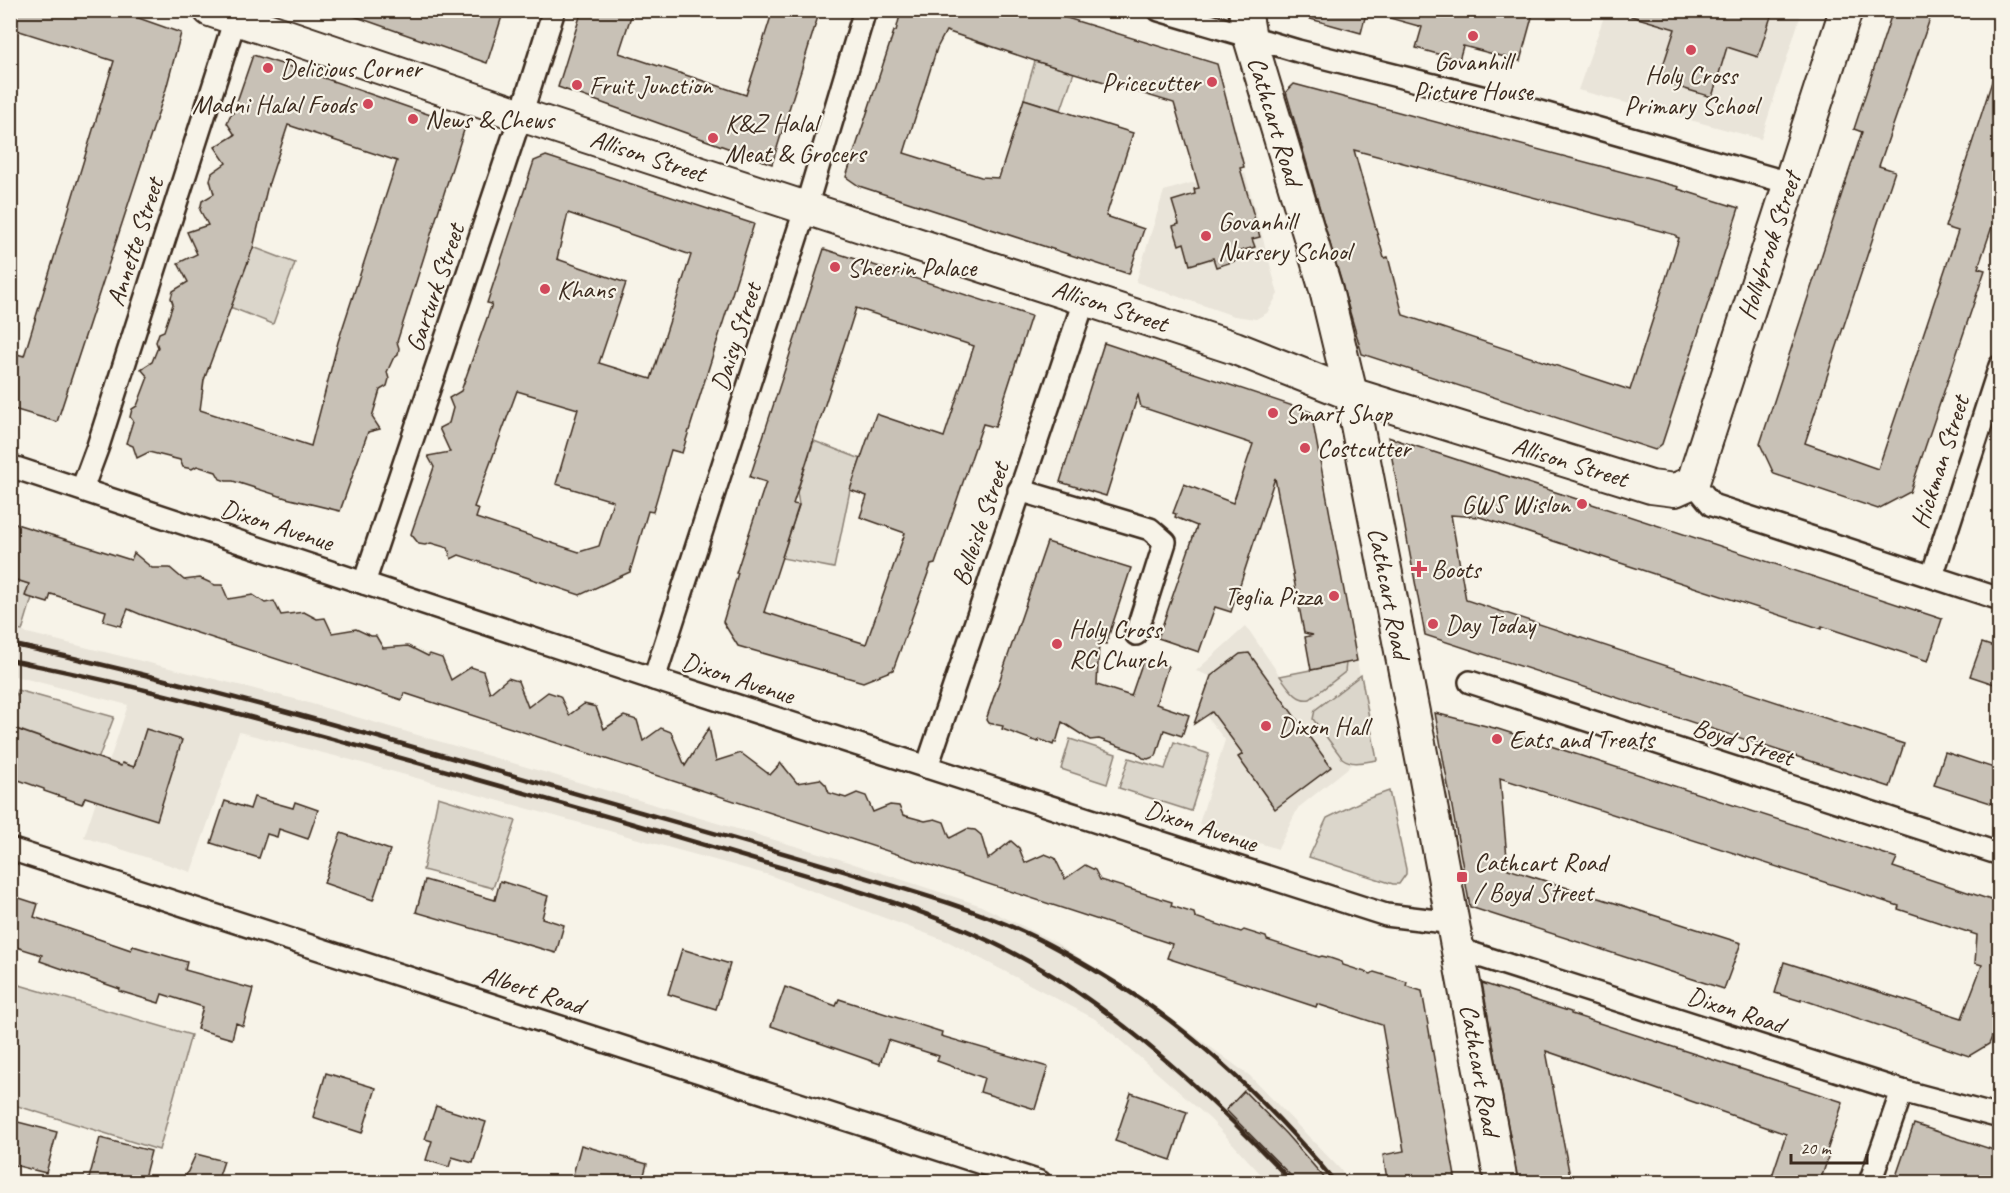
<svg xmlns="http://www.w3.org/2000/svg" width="2010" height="1193" font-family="Caveat,sans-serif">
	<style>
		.built { fill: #e9e4d9 }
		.green { fill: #dbd6cb; stroke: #8b8074; stroke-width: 1.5 }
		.building { fill: #c8c1b6; stroke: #3b2a1e; stroke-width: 1.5; fill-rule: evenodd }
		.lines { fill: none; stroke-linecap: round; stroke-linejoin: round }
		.street-casing { stroke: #3b2a1e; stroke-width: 26 }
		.secondary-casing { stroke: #3b2a1e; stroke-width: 36 }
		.street { stroke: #f7f3e8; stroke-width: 21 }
		.secondary { stroke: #f7f3e8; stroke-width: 32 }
		.rail { stroke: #3b2a1e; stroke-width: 4.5 }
		.poi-dot { fill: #d1495b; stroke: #f7f3e8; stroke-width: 2 }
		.labels { text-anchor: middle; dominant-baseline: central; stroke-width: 4.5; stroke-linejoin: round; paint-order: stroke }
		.poi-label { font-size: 26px; fill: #3b2a1e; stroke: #f7f3e8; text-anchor: start }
		.street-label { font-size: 26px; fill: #3b2a1e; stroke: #f7f3e8 }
	</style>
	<rect width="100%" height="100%" fill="#f7f3e8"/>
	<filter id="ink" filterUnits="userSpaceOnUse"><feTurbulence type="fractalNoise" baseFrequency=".0167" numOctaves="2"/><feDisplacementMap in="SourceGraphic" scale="12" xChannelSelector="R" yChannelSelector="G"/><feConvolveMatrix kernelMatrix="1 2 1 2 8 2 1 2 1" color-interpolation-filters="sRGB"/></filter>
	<g filter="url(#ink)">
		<g class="built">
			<path d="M1606,11h196l-41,128 -183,-49z"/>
			<path d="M1245,173l33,121 -11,19 -11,6 -22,-3 -98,-34 28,-91 27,-8h23z"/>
			<path d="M1246,626l34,50 77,-15 20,99 -23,3 -56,45 -20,41 -79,-25 26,-84 -25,-32 10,-32 -14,-5z"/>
			<path d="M11,629l284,70 541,159 143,47 74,36 89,56 108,79 89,92 11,14h-82l-57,-62 -114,-100 -148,-78 -180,-67 -418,-115 -112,-28 -48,140 -107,-35 44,-132 -117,-30z"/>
		</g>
		<g class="green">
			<path d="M1035,61l39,11 -13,38 -37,-11z"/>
			<path d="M253,247l42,16 -22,61 -43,-17z"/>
			<path d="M814,441l47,18 -11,31 -16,78 -52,-10 17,-53 -2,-13z"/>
			<path d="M11,578l18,6 3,14 -10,33 -11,-2z"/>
			<path d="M1346,663l-1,9 -35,27c-14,3 -22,-13 -30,-23z"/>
			<path d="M1361,675l16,85c-13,2 -24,6 -35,-2l-29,-39 2,-9z"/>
			<path d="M17,690l97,27 -18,48 -10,-3 2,-8 -77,-27v-12z"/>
			<path d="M1070,739l46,15 -9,30 -46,-15z"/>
			<path d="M1174,742l35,12 -18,57 -72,-23 10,-30 36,11z"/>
			<path d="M1389,791l17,78v5l-7,10h-6l-84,-27 18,-39 37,-18z"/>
			<path d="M438,797l78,24 -23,67 -70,-18z"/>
			<path d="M16,984l175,51 -32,115 -148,-46 -1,-106z"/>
		</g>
		<g class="building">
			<path d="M10,10h106l65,23 -15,56 -109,333 -47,-14v-56l14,4 90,-295 -104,-33z"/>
			<path d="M349,10h155l-17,53 -139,-49z"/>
			<path d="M582,10h51l-14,43 127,42 27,-85h47l-48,154 -214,-77z"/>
			<path d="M897,10h144l176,54 27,103 -4,1 20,69 -8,2 3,8 -22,6 2,8 -19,6 -3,-9 -23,7 -6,-22 -5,2 -6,-19 6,-2 -7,-23 23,-7 -1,-5 5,-1 -25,-85 -139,-42 -89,-30 -9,17 -33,105 77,24 18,1 25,-79 109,34 -27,83 38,13 -15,45 -270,-88 -13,-9 48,-146h2l4,-16 -4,-1z"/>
			<path d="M1303,10h64l-6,23 -58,-16z"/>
			<path d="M1386,10h148l-14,51 -57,-15 -4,14 -43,-12 6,-21 -36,-10z"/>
			<path d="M1632,10h141l-15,47 -31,-10 -15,50 -54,-16 17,-52 -44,-13z"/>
			<path d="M1893,10h40l-54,156 16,5 -90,272 73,26 80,-238 -13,-4 50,-155 5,1v130l-22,65 7,2 -75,222 -32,17 -104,-35 -14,-30 102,-312 -8,-3z"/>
			<path d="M253,55l51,16 161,56 -68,215 2,6 -1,7 -5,4 -6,13 2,7 -2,7 -7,4 -8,27 8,12 -12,3 -28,79 -54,-13 -53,-17h-7l-6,-2 -4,-7 -19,-6 -5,3 -9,-2 -3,-7 -31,-8 -12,6 -4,-12 -7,-3 7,-22 -3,-4 2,-8 5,-3 11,-29 -7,-8 11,-7 6,-15 -2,-5 3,-9 5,-2 9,-27 -2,-6 2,-7 15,-9 -10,-19 19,-9 -10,-22 21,-7 -8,-15 2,-9 12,-7 -4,-14 2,-7 14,-10 -11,-16 20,-12 -8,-12 3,-7 3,-3zM288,125l109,36 -59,181 -27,104 -111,-36 4,-30 49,-132 14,-59z"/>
			<path d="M1294,84l385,103 -1,2 61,19 -77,236 -7,6 -293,-96 -76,-262zM1354,150l322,85v2l3,1 -49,152 -227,-75 -15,-58 -4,1z"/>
			<path d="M546,156l208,68 -72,229 -11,-3 -18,62 -5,-1 -18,61 -50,23 -121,-40 -8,4 -3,-11 -17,-5 -6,2 -6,-1 -8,-10 23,-67 -6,-11 22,-4 -11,-24 10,-5 4,-15 -4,-10 12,-7 31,-87 -5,-1 47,-142zM568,213l123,42 -40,124 -52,-16 27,-80 -69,-24zM517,391l61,18 -22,75 57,17 -14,45 -20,6 -103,-34 3,-9 -5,-2z"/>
			<path d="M824,249l207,67 -36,111 -12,-3 -48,140 -4,1 -38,105 -30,12 -125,-36 -15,-24 15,-49h-2l30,-91 -16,-5zM856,308l118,38 -30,91 -68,-23 -26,76 17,6 -7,21 45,16 -39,111 -102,-32 35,-107 -6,-1z"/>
			<path d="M1104,343l207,69 46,249 -46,9 -6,-33 8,-2 -9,-2 -29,-155 -44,134 -16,-5 -16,45 -41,-14 39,-112 -22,-9 1,-3 -3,-1 11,-29 49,19 20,-59 -112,-37 -3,-12 -32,101 -46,-14z"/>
			<path d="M1388,437l554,182 -14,42 -106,-35v3l-342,-112 -29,-2 15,85 438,144 -14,43 -465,-152z"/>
			<path d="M10,522l121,38 3,-7 18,15h18l14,12 16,-2 15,7h7l6,14 25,-4 12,8 9,-2 7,14 23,-3 13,7 8,-1 7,15 24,-4 15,7h5l7,12 25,-2 20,10 2,-2 12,4 9,22 20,-13 12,4 7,22 18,-15 10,3 10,26 20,-15 12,4 9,19 15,-11 12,3 8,22 20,-13 13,4 6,21 18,-13 10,4 14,34 24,-38 7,33 25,-8 29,22 11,-12 16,20 23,-4 6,6 3,8 17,5 11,-5 9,3 7,16 17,-7 9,1 4,9 22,6 10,-2 9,3 6,16 17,-9 8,1 6,5 7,24 23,-18 8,7 6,15 20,-9 10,4 10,21 20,-14 10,5 5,10 72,22 -1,4 23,7 1,4 46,15 3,-2 22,7 1,3 52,17 3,-1 8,2 12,4 1,3 28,9 3,-2 33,10 -1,4 16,5 34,191h-48l-2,-6 -19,3 -4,-24 21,-4 -22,-126 -65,-21 -1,3 -149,-49 5,-14 -768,-251 -2,7 -260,-85 -14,-6 -7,17 -18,-5 3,-10 -55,-17 -3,9 -23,-7 4,-12 -19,-6z"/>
			<path d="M1047,542l84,26 -25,76 -7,-2 -2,43 34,11 13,-38 24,8 -12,38 33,11 -7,21 -18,-6 -8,26 -8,3 -5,-1 -7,-6 -37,-13 -9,1 -28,-18 -6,21 -2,-1 -1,3 -14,-6 -1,3 -36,-13 1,-3 -15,-3 -2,-3z"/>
			<path d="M1982,643l18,6v37l-30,-10z"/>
			<path d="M1249,653l82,114 -56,42 -37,-52 5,-3 -31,-42 -18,12 17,-48 29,-22z"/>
			<path d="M1435,713l63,16 399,129 -4,9 107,36v116l-11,25 -20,12 -168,-57v2l-26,-8 9,-31 178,56 20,-53 -7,-2 2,-28 -79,-26 1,-3 -399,-128 8,91 233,74 -17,46 -254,-82z"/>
			<path d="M10,727l111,39 1,-3 12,4 12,-38 36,11 -25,80 -72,-23 -3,7 -38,-13v-2l-34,-12z"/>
			<path d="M1945,752l55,18v36l-66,-21z"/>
			<path d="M254,797l39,11 2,-6 23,8 -10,29 -29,-10 -2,8 -10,-3 -8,24 -48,-15 14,-42 25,8z"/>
			<path d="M341,833l49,17 -17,50 -49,-17z"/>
			<path d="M425,880l70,20 5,-19 48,15 -6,22 22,7 -8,28 -140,-41z"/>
			<path d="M10,895l28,9 -4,13 97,33 2,-4 54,16 -2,8 68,19 -10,37 -7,-3 -4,16 -35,-10 6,-22 -41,-13 -3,9 -40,-12 1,-2 -80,-28 2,-6 -32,-10z"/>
			<path d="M682,949l48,15 -14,45 -48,-15z"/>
			<path d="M1482,983l89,29v2l272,88 -17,52 3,1 -9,27h-50l16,-48 -240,-83 25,131h-53z"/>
			<path d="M785,987l51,19 3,-7 103,33 -1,4 107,31 -13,42 -55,-17 4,-14 -47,-17 2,-5 -51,-16 -8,24 -109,-38z"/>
			<path d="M326,1073l50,15 -14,45 -49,-16z"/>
			<path d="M1244,1091l42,43 42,48h-31l-71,-72z"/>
			<path d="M1131,1093l56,19 -16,48 -56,-19z"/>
			<path d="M436,1106l50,16 -13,41 -21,-6 -3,10 -23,-7 6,-19 -7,-2z"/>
			<path d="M10,1120l47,12 -11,41 -36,-9z"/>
			<path d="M1914,1124l86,28v30h-106z"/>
			<path d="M100,1138l51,13 -8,31h-55z"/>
			<path d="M581,1145l66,19 -5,18h-71z"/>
			<path d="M196,1154l28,7 -7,21h-34z"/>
		</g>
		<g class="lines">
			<defs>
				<g id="street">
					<path d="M1159,10l139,41 235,59 256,73"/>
					<path d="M10,466l644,213 732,236 68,8"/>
					<path d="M1693,482l19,23 288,94"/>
					<path d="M82,489l16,-43 140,-436"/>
					<path d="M1019,490l131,39 15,13 -29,92"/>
					<path d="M1932,576l68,-210"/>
					<path d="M364,583l157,-468 33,-105"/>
					<path d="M654,679l152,-472 59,-197"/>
					<path d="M1470,682l530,172"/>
					<path d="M927,767l158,-469"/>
					<path d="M10,849l1030,333"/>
					<path d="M1458,949l444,142 98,26"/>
					<path d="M1870,1182l32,-91"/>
				</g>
				<g id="secondary">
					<path d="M210,10l311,105 714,233 116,46 300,93 24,3 18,-8 153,-472"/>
					<path d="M1245,10l5,28 76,252 25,104 74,380 76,408"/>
				</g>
			</defs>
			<use href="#street" class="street-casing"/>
			<use href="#secondary" class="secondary-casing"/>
			<use href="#street" class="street"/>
			<use href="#secondary" class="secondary"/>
			<g class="rail">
				<path d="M10,644c208,44 412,106 616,164 70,20 141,40 211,61 63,19 127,36 187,63 26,12 52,27 77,42 90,53 168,129 234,208"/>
				<path d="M10,660c47,10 93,19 139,31 158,39 314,85 471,129 59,17 117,35 176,52 74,22 150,45 219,82 102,54 198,144 277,228"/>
			</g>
		</g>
	</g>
	<g class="poi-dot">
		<circle cx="1473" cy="36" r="6"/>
		<circle cx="1691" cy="50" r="6"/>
		<circle cx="268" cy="68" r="6"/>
		<circle cx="1212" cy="82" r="6"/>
		<circle cx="577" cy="85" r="6"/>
		<circle cx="368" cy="104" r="6"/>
		<circle cx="413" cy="119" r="6"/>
		<circle cx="713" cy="138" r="6"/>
		<circle cx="1206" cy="236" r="6"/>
		<circle cx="835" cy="267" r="6"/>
		<circle cx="545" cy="289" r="6"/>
		<circle cx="1273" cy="413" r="6"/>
		<circle cx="1305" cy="448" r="6"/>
		<circle cx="1582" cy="504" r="6"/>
		<path d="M1416 560h6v6h6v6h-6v6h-6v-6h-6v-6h6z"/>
		<circle cx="1334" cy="596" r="6"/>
		<circle cx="1433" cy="624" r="6"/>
		<circle cx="1057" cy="644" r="6"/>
		<circle cx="1266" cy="726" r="6"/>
		<circle cx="1497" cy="739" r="6"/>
		<rect x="1456" y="871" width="12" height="12" rx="3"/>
	</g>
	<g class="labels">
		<g class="poi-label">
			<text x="1473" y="61" text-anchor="middle">Govanhill<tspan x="1473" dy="30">Picture House</tspan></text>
			<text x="280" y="68">Delicious Corner</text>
			<text x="1691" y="75" text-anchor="middle">Holy Cross<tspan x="1691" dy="30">Primary School</tspan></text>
			<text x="1200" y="82" text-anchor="end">Pricecutter</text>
			<text x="589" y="85">Fruit Junction</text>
			<text x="356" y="104" text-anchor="end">Madni Halal Foods</text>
			<text x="425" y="119">News &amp; Chews</text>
			<text x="725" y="123">K&amp;Z Halal<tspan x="725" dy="30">Meat &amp; Grocers</tspan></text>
			<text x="1218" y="221">Govanhill<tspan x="1218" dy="30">Nursery School</tspan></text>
			<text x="847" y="267">Sheerin Palace</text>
			<text x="557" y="289">Khans</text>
			<text x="1285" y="413">Smart Shop</text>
			<text x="1317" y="448">Costcutter</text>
			<text x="1570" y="504" text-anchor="end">GWS Wislon</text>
			<text x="1431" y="569">Boots</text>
			<text x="1322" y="596" text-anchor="end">Teglia Pizza</text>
			<text x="1445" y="624">Day Today</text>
			<text x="1069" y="629">Holy Cross<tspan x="1069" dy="30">RC Church</tspan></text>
			<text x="1278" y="726">Dixon Hall</text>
			<text x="1509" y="739">Eats and Treats</text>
			<text x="1474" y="862">Cathcart Road<tspan x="1474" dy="30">/ Boyd Street</tspan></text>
		</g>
		<g class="street-label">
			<text transform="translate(1275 121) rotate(73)">Cathcart Road</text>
			<text transform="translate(648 156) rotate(18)">Allison Street</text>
			<text transform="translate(135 242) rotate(-72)">Annette Street</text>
			<text transform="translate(1769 246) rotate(-72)">Hollybrook Street</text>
			<text transform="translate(435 288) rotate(-71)">Garturk Street</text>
			<text transform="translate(1110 306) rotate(18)">Allison Street</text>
			<text transform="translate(736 337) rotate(-72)">Daisy Street</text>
			<text transform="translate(1570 462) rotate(17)">Allison Street</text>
			<text transform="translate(1940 462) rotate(-72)">Hickman Street</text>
			<text transform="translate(980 524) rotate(-71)">Belleisle Street</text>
			<text transform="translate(277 525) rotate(18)">Dixon Avenue</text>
			<text transform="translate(1389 593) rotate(79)">Cathcart Road</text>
			<text transform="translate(738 678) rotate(18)">Dixon Avenue</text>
			<text transform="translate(1743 742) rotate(18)">Boyd Street</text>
			<text transform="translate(1201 826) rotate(18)">Dixon Avenue</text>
			<text transform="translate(533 990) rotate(18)">Albert Road</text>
			<text transform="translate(1736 1010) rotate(18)">Dixon Road</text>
			<text transform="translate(1480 1070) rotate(80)">Cathcart Road</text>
		</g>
	</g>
	<rect width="2010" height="1193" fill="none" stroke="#f7f3e8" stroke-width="36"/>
	<rect x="18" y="18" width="1974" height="1157" fill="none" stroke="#3b2a1e" stroke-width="2" filter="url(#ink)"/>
	<path d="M1791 1154v9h76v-9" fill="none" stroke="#3b2a1e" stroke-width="3"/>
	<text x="1800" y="1154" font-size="18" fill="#3b2a1e" stroke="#f7f3e8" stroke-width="4.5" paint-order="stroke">20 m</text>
</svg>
